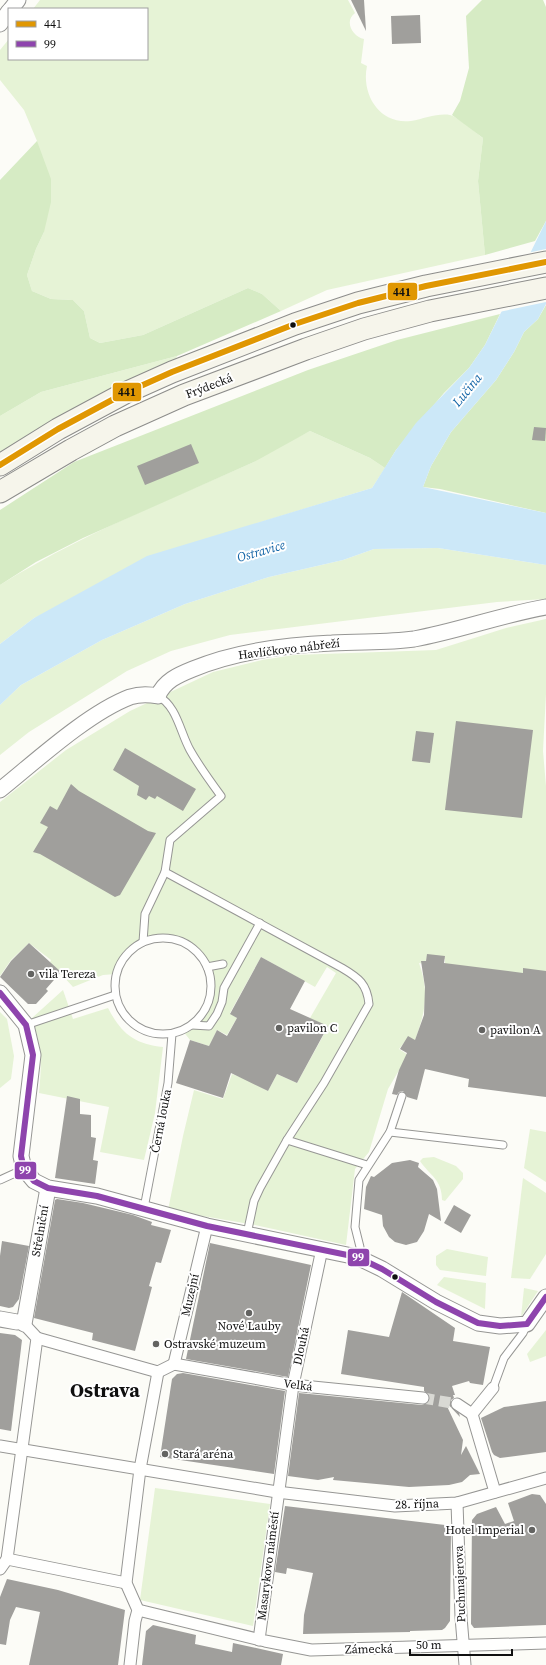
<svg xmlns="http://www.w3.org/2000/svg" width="546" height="1665" font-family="'Source Serif 4',serif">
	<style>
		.green { fill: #e6f3d6 }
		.forest { fill: #d6ebc4 }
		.water { fill: #cce8f8 }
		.pier { fill: #fcfcf7 }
		.building { fill: #a09f9c }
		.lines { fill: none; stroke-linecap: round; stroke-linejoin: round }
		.pedestrian-tunnel { stroke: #d9d9d4; stroke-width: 11; stroke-dasharray: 11 5.5; stroke-linecap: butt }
		.service-casing { stroke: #969694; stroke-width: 9 }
		.pedestrian-casing { stroke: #969694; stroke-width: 13 }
		.minor-casing { stroke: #969694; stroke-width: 17 }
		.secondary-casing { stroke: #8d8d8b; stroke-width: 23 }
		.service { stroke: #fffffe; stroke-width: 7 }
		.pedestrian { stroke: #fffffe; stroke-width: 11 }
		.minor { stroke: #fffffe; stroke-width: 15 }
		.secondary { stroke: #f6f5eb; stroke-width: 21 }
		.bus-1-casing { stroke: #fff; stroke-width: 9 }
		.bus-2-casing { stroke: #fff; stroke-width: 9 }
		.bus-1 { stroke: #e09702; stroke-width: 6 }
		.bus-2 { stroke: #8e44ad; stroke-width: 6 }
		.bus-dot { fill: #101010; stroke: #fff; stroke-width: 1.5 }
		.poi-dot { fill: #636361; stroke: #fff; stroke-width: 1.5 }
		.labels { text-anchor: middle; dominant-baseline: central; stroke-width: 4; stroke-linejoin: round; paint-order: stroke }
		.street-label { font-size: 12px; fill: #101010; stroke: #fff }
		.poi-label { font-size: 12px; fill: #101010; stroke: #fff; text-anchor: start }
		.water-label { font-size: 13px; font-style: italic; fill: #1566a7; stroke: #fff }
		.town-label { font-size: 20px; font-weight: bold; fill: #101010; stroke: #fff }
		.line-badge { stroke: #fff; stroke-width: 1.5 }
		.badge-label { font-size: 11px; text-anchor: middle; font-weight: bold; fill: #fff }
		.pale-badge-label { font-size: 11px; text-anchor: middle; font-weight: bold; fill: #111 }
	</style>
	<rect width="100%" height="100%" fill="#fcfcf7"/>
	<g class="green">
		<path d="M40,0h308l7,13c-11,8 -3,23 9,26l-3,24 6,3c-6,28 12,59 44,55 13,-2 26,-8 39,-6 8,2 26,18 33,23l-5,43 7,74 -158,35 -46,21 -19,-17 -14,-6 -105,47 -43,8 -10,-5 -6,-27 -11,-11 -22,-1 -19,-8 -5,-16 9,-26 8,-17 -7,-91 -13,-31 -24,-30v-30l9,-11v20h138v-50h-114z"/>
		<path d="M177,356l-5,16 -172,93v-49l41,-24z"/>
		<path d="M310,431l60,27 15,10 -13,20 -114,35 -224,95 -34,26v-59c80,-50 168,-85 254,-123l12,-9z"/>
		<path d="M438,548l108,17v34l-49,3 -267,33 -59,16 -44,20 -98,61 -29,23v-50l21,-20 81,-45 83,-36 84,-27 74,-17 31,-11z"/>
		<path d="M546,619v75l-3,57 3,35v188l-23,2 -78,-10v-7l-18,-2 -2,7 -6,-1c11,31 6,50 -5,80l-7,-4 -8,10 9,6 -20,34 -19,63 -14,17 -9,76 -91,-20 -87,-15 15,-74 11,-46 29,9 9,-25 13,5 23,12 9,-17 20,9 31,-56 -18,-9 26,-45 -9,-6 -12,20 -54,-30 -31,56 7,5 -10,17 -10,-5 -8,16 -19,-6 -7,-9c83,-50 -33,-146 -67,-57l-13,1 -30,12 -23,-25 1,-2 -22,-17 -18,17 -11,16v-174l66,-52 64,-39 83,-39 49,-12 32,-5 142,-5 70,-22z"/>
		<path d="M63,990l10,29 35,-11c13,25 26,36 55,39l-8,66 -11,47 -44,-8 9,-45 -70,-14c3,-32 3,-44 -7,-75z"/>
		<path d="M0,1012l7,7 7,37 -3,23 -11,9z"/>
		<path d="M530,1129l16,3v50l-22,-14z"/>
		<path d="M434,1157l22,9 7,7v6l-18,22 -3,-1c0,-21 -12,-24 -22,-39l3,-3z"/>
		<path d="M523,1178l23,15v61l-16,25 -19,-1z"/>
		<path d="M447,1249l41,8 -2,19 -46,-6 -4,-5v-9z"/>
		<path d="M444,1277l42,6 -1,26 -48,-24z"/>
		<path d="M524,1288l14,3 -17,26z"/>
		<path d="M546,1330v26l-16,6 -3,-8z"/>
		<path d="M155,1488l115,16 -17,122 -113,-26z"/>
	</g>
	<g class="forest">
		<path d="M482,0h61l3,7v214l-11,20 -50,14 -7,-74 5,-43 -31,-23 8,-14 9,-33 -3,-52z"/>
		<path d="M37,141l14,38v23l-7,30 -8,17 -9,26 5,16 19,8 22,1 11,11 6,27 10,5 43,-8 105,-47 14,6 19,17 -104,45 -136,36 -41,24v-236z"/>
		<path d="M546,305v208l-106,-24 -17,-2 8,-21 20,-34 45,-52 18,-28 10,-20 14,-13z"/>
		<path d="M500,314l-15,31 -16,23 -25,25 -48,57 -11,18 -15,-10 -60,-27 -56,31 -171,76 -47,24 -36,23v-75l74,-48 234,-92 89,-30z"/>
	</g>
	<path class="water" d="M546,221v83l-8,15 -14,13 -10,20 -18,28 -45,52 -20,34 -8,21 123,26v52l-108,-17 -64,1 -31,11 -74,17 -84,27 -83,36 -81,45 -21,20v-61l34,-26 113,-62 225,-68 24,-38 20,-27 53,-55 16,-23z"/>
	<path class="pier" d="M546,249v53l-47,10 28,-59z"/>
	<g class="building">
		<path d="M351,0h13l2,31z"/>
		<path d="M420,15l1,28 -29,1 -1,-28z"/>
		<path d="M534,427l12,1 -1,13 -13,-1z"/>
		<path d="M191,444l8,19 -54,22 -8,-19z"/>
		<path d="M456,721l77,9 -11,88 -77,-8z"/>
		<path d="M416,731l18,2 -4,30 -18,-2z"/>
		<path d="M125,748l71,41 -13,22 -26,-15 -2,3 -6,-3 -3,4 -9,-5 2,-9 -26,-16z"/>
		<path d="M71,784l8,7 69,40 8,2 -36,62 -5,2 -75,-43 -7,-2 15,-25 -8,-4 10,-17 7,4z"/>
		<path d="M29,943l32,29 -15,17 2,2 -12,13h-8l-28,-27 11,-16z"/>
		<path d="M427,954l18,2 -1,7 79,10v-5l23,3v126l-78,-10 1,-8 -44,-10 -8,31 -10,-3 -4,-6 -4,1 -2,3 -5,-1 7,-24 8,-17 -7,-4 8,-13 7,4 9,-25 1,-28 -4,-26h5z"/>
		<path d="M261,957l44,24 -15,28 38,17 -31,57 -20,-9 -9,17 -37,-18 -8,25 -47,-15 14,-43 19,6 8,-16 10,6 10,-18 -7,-4z"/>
		<path d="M67,1096l13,3v15l11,1v22l5,1 -3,22 5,1 -3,23 -40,-6z"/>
		<path d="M410,1160l9,3 -1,4 15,13 4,9 4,32 -12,-7 -5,17 -7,11 -11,3 -11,-3 -6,-5 -6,-11 -1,-11 -18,-6 2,-22 5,-11 3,1 18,-14z"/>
		<path d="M57,1199l26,4 50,12 19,7 -1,3 20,5 -10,33 -5,-1 -7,24 3,1 -17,64 -43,-11 1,-7 -59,-15 21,-118z"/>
		<path d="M454,1205l17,10 -10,18 -17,-10z"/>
		<path d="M2,1241l27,5 -10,53 -6,8 -4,1 -9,-2v-50z"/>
		<path d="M210,1243l101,22 -23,112 -102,-18z"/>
		<path d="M402,1292l53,36 -2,13 37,6 -7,38 -13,-2 -1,-2 -17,5 3,9h-2l1,3 -3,2v7l8,6 1,4 -16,-17 19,40 -2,15 5,-9 14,28 -10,1 -8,7 -13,3 -40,2 -76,-7 1,-3 -16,3 -30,-4 11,-83 123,12 7,-3v-6l-5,-5v-4l-83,-13 7,-44 41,7z"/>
		<path d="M0,1333l15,2 7,5 -11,91 -11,-2z"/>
		<path d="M183,1373l102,18 -11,83 -114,-17 12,-78 5,-5z"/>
		<path d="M546,1401v51l-46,6 -6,-3 -2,-3 -11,-34 23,-11z"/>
		<path d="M532,1494l8,1 6,9v121l-72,3 -3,-4 1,-104 5,-6 19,-7 9,17 9,-3 -6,-18z"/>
		<path d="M285,1506l160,19 6,5 -1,91 -5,7 -3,2 -32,1v1l-107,2 1,-19 9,-42 -26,-5 -1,6 -11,-2z"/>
		<path d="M7,1579l51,11 67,20 -7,55h-89l11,-53 -24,-5 -6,13 -4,25 -6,-1v-47z"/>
		<path d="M153,1625l43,10 -1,9 37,8 1,-9 50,11 -2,11h-139l4,-34z"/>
	</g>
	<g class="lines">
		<path class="pedestrian-tunnel" d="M423,1398l34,6"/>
		<defs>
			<g id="service">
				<path d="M158,696c19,10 22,36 32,54 9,16 20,31 31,46l-51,44 -5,32 177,96c17,10 25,16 27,36l-45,79 -37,57 -27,48 -6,13 -7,33"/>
				<circle cx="163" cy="986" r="48"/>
				<path d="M143,942l2,-28 20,-42"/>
				<path d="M207,967l16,-3"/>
				<path d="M26,1025l89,-30"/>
				<path d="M192,1025l17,1 8,-12 5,-12 2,-14 36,-65"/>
				<path d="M390,1132l113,13"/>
				<path d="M287,1140l80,25"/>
				<path d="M0,1180l24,-11"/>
				<path d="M144,1208l24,-125 4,-49"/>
				<path d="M360,1247l-5,-20 4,-47 31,-48 12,-36"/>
				<path d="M493,1388l11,-30 19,-25 4,-9"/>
			</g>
			<g id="pedestrian">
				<path d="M37,1338l121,34 16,-8"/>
				<path d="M174,1364l119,21 130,13"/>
				<path d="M174,1364l33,-138"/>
				<path d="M457,1404l15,10"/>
				<path d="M472,1414l23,78"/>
				<path d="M472,1414l21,-26"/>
				<path d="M0,1446l277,46 118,14 62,-3 89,-25"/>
				<path d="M457,1503l4,114 4,48"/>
				<path d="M7,1559l119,24"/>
				<path d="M0,1569l7,-10 30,-221 -13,-14 -7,-2"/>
				<path d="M138,1610l127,31 46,9 235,-7"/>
				<path d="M259,1640l34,-255 29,-136"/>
				<path d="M130,1665l5,-44 3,-11 -12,-27 14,-114 18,-97"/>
			</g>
			<g id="minor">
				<path d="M11,9l7,-9"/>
				<path d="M0,24l9,-13"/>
				<path d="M0,790c36,-29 88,-77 130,-93 9,-3 18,-3 28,-1 6,-15 20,-21 35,-27 43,-18 92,-24 139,-26 27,-2 55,0 82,-4 44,-8 87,-24 132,-32"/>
				<path d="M0,993l26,32 7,30 -12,101 3,13 10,12 14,7 49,8 110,30 150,31 25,12 54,33 42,21 22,3 27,-2 19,-27"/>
				<path d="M0,1319l17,3"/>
				<path d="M24,1324l24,-136"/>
			</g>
			<g id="secondary">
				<path d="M0,465l58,-36 67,-36 47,-21 123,-48 63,-21 68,-17 120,-24"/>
				<path d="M0,492l71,-42 44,-24 69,-31 122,-46 58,-20 66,-18 116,-23"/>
			</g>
		</defs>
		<use href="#service" class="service-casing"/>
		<use href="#pedestrian" class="pedestrian-casing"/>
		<use href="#minor" class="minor-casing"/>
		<use href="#secondary" class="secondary-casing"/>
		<use href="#service" class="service"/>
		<use href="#pedestrian" class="pedestrian"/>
		<use href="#minor" class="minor"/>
		<use href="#secondary" class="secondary"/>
		<defs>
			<path id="bus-1" d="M0,465l58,-36 67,-36 47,-21 123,-48 63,-21 68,-17 120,-24"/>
			<path id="bus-2" d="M0,993l26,32 7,30 -12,101 3,13 10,12 14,7 49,8 110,30 150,31 25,12 54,33 42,21 22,3 27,-2 19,-27"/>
		</defs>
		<use href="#bus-1" class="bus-1-casing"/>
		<use href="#bus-2" class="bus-2-casing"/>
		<use href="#bus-1" class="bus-1"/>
		<use href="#bus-2" class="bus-2"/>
	</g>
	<g class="bus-dot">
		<circle cx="293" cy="325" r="3.5"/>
		<circle cx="395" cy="1277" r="3.5"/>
	</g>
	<g class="poi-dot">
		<circle cx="31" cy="974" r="4"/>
		<circle cx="279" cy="1028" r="4"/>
		<circle cx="482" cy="1030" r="4"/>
		<circle cx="249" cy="1313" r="4"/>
		<circle cx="156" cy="1344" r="4"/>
		<circle cx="165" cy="1454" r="4"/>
		<circle cx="532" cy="1530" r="4"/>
	</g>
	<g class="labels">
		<g class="street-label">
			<text transform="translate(209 386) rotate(-21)">Frýdecká</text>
			<text transform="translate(289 649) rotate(-7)">Havlíčkovo nábřeží</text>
			<text transform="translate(161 1121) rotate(-79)">Černá louka</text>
			<text transform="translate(40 1231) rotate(-80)">Střelniční</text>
			<text transform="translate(190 1295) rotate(-77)">Muzejní</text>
			<text transform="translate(301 1346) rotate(-78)">Dlouhá</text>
			<text transform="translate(298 1385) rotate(7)">Velká</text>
			<text transform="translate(417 1504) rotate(-2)">28. října</text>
			<text transform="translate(268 1566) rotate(-83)">Masarykovo náměstí</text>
			<text transform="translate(460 1584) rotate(-92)">Puchmajerova</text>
			<text transform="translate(369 1649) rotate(-1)">Zámecká</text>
		</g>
		<g class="poi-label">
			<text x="39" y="974">vila Tereza</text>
			<text x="287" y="1028">pavilon C</text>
			<text x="490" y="1030">pavilon A</text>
			<text x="249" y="1326" text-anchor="middle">Nové Lauby</text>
			<text x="164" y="1344">Ostravské muzeum</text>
			<text x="173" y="1454">Stará aréna</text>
			<text x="524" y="1530" text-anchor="end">Hotel Imperial</text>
		</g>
		<g class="water-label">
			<text transform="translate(467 390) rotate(-51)">Lučina</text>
			<text transform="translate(261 551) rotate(-16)">Ostravice</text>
		</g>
		<g class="town-label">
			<text x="105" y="1390">Ostrava</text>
		</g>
	</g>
	<g class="line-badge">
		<rect x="387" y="282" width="31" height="19" rx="4" fill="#e09702"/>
		<rect x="112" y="382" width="30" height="20" rx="4" fill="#e09702"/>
		<rect x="14" y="1161" width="23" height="19" rx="4" fill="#8e44ad"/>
		<rect x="347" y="1248" width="23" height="19" rx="4" fill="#8e44ad"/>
	</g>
	<g class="badge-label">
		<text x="25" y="1174">99</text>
		<text x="358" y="1261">99</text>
	</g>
	<g class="pale-badge-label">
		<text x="402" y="296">441</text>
		<text x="127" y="396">441</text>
	</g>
	<rect x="8" y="8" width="140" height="52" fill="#ffffff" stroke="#9f9f9f"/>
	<rect x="16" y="21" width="20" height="6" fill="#e09702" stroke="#9f9f9f"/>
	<text x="44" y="28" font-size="12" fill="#101010">441</text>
	<rect x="16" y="41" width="20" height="6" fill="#8e44ad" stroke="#9f9f9f"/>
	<text x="44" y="48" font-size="12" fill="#101010">99</text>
	<path d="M410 1649v6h102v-6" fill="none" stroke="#101010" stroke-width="2"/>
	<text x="416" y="1649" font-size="12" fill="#101010" stroke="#ffffff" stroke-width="3" paint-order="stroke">50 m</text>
</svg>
